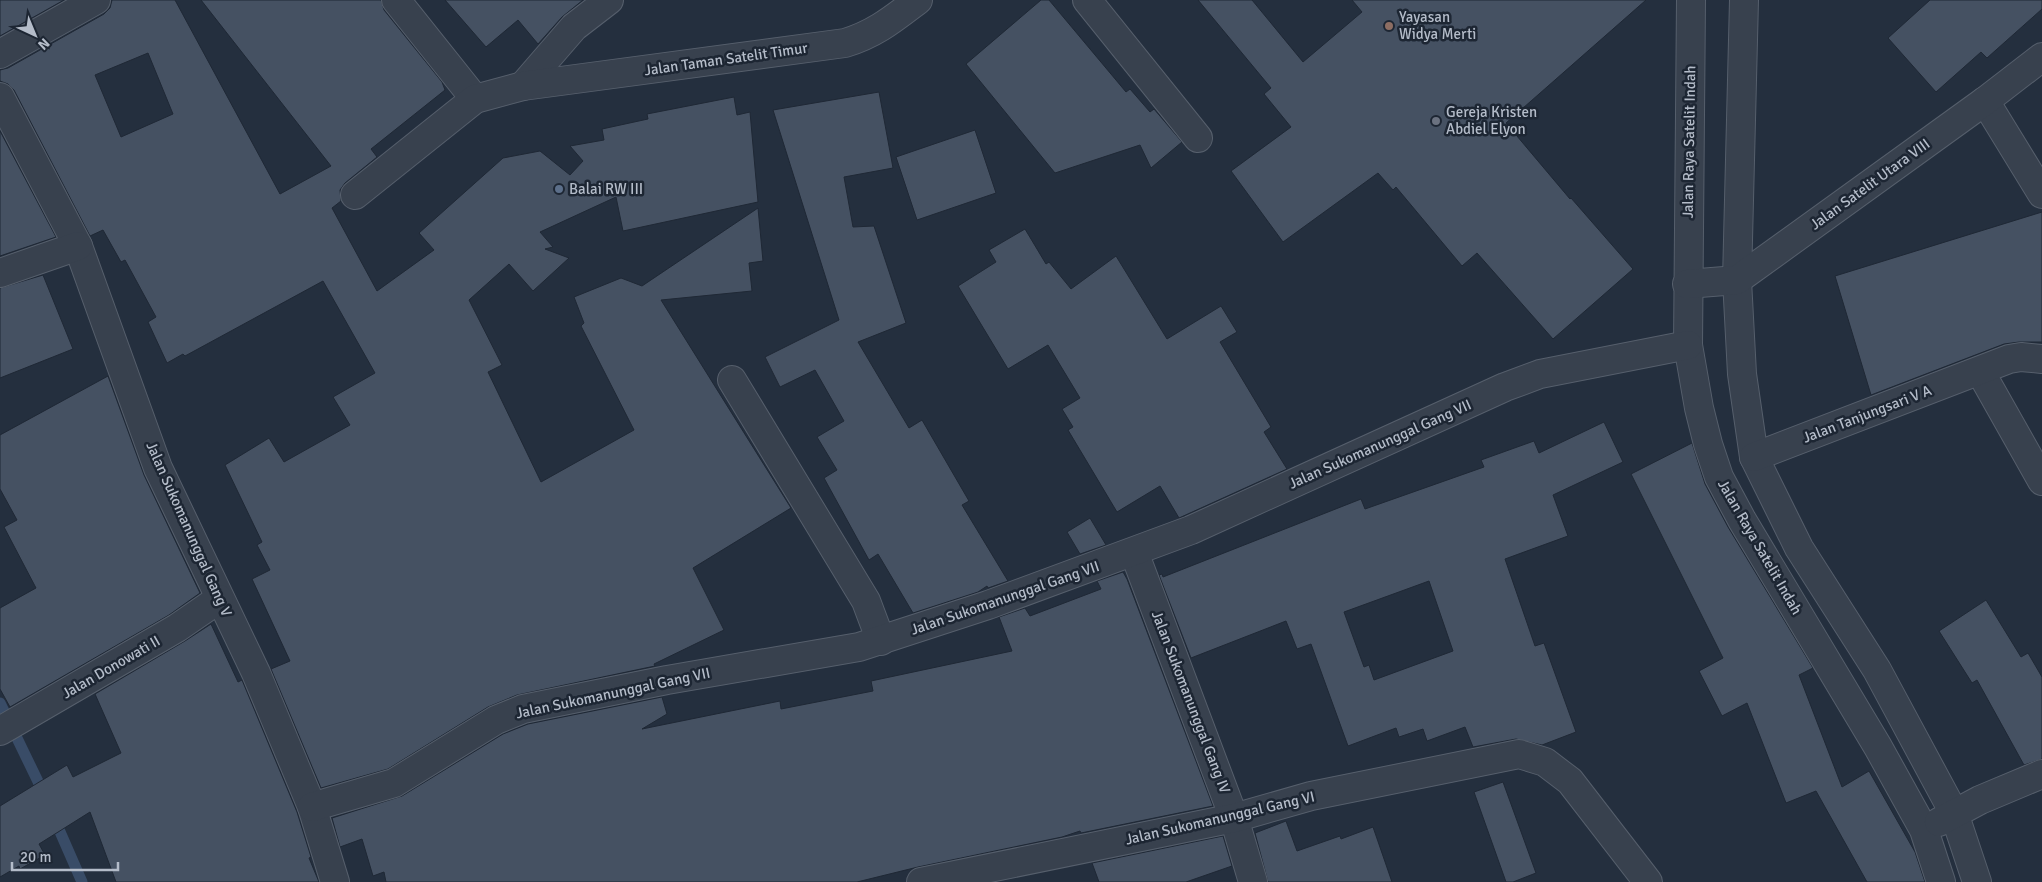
<svg xmlns="http://www.w3.org/2000/svg" width="2042" height="882" font-family="Signika,sans-serif">
	<style>
		.lines { fill: none; stroke-linecap: round; stroke-linejoin: round }
		.stream { stroke: #394c67; stroke-width: 11 }
		.building { fill: #455162; stroke: #1f2835; fill-rule: evenodd }
		.minor-casing { stroke: #565f6c; stroke-width: 30 }
		.minor { stroke: #38414e; stroke-width: 28 }
		.education-dot { fill: #8d6e63; stroke: #1d2633; stroke-width: 2 }
		.worship-dot { fill: #6b7280; stroke: #1d2633; stroke-width: 2 }
		.service-dot { fill: #5c6f8a; stroke: #1d2633; stroke-width: 2 }
		.labels { text-anchor: middle; dominant-baseline: central; stroke-width: 5; stroke-linejoin: round; paint-order: stroke }
		.poi-label { font-size: 15px; fill: #b4bcc9; stroke: #1d2633; text-anchor: start }
		.street-label { font-size: 15px; fill: #b4bcc9; stroke: #1d2633 }
	</style>
	<rect width="100%" height="100%" fill="#242f3e"/>
	<g class="lines">
		<g class="stream">
			<path d="M0,703l45,93"/>
			<path d="M54,818l28,64"/>
		</g>
	</g>
	<g class="building">
		<path d="M0,0h64l-64,36z"/>
		<path d="M112,0h63l105,194 51,-28 -130,-166h180l3,10 58,72 3,8 -74,59 6,8 -32,26 -5,7 1,11 -9,7 45,83 57,-41 -15,-17 84,-75 37,-7 30,24 13,-14 -13,-15 34,-6 -2,-11 46,-10 -1,-5 87,-17 3,18 13,-3 8,90 -135,29 -7,-34 -76,35 13,15 -8,2 24,9 -36,33 -24,-27 -40,36 33,65 -14,7 53,110 93,-52 -53,-104 3,-3 -10,-26 47,-19 21,8 116,-78 5,53 -14,2 3,28 -91,9 130,208 -98,60 31,62 -70,34 1,2 -138,29 -29,12 -100,62 -67,19 -50,-119 19,-8 -38,-82 18,-9 -13,-25 5,-3 -37,-77 44,-27 15,24 66,-37 -17,-28 42,-24 -52,-92 -138,75 -2,-2 -16,9 -19,-41 8,-5 -31,-57 -4,2 -18,-32 -13,6 -76,-146 -6,-6 -8,-3v-11l8,-2 96,-54 6,-6zM148,53l25,61 -52,23 -26,-62z"/>
		<path d="M445,0h138l-21,17 -24,27 -20,-24 -32,27z"/>
		<path d="M1041,0h8l77,92 4,-3 20,23 4,-3 28,33 -31,26 -11,-23 -85,28 -89,-109z"/>
		<path d="M1198,0h54l51,62 59,-50 -10,-12h294l-140,123 64,76 1,-1 62,71 -80,70 -76,-86 -15,13 -66,-79 -3,3 -15,-17 -95,69 -52,-71 60,-44 -27,-33 7,-6z"/>
		<path d="M1930,0h112v9l-55,49 -6,-6 -45,40 -48,-54z"/>
		<path d="M879,92l14,76 -49,9 9,50 21,-1 32,97 -48,19 51,86 13,-8 47,81 -7,4 46,76 -20,7 -1,-2 -9,6 -65,21 -35,-59 -9,6 -45,-82 13,-8 -20,-33 27,-16 -29,-51 -35,17 -15,-30 74,-37 -66,-210z"/>
		<path d="M975,130l21,63 -79,27 -21,-63z"/>
		<path d="M0,131l56,106 -56,19z"/>
		<path d="M2042,212v130h-23l-15,2 -133,51 -36,-119z"/>
		<path d="M1025,229l21,35 3,-2 22,27 45,-33 51,83 54,-33 16,26 -17,10 51,85 -7,5 23,37 -108,49 -19,-32 -43,26 -49,-82 5,-3 -11,-18 18,-11 -32,-53 -40,24 -50,-83 38,-24 -7,-12z"/>
		<path d="M43,275l30,74 -73,29v-90z"/>
		<path d="M108,376l36,99 56,118 -31,22 -159,92 -10,-18v-81l36,-20 -32,-61 13,-7 -17,-31v-54z"/>
		<path d="M1604,422l19,40 -70,33 15,41 -63,23 30,87 9,-3 32,89 -34,13 -26,-6 -43,8 -8,-20 -38,14 -4,-12 -24,8 -3,-9 -48,18 -37,-102 -14,5 -11,-28 -95,37 -32,-83 3,-1 1,3 198,-78 4,10 119,-42 -3,-7 53,-19 5,12zM1429,581l24,70 -79,29 -5,-15 -5,2 -20,-55z"/>
		<path d="M1692,443l13,41 23,43 85,141 -14,7 43,112 27,-16 46,81 10,30h-58l-51,-91 -30,12 -39,-100 -25,13 -23,-45 24,-13 -92,-184z"/>
		<path d="M1090,518l16,27 -26,9 -13,-22z"/>
		<path d="M1123,572l4,7 86,227 -132,27 -1,-2 -18,6 -144,30 -61,15h-471l-2,-10 -11,4 -11,-37 -22,8 -8,-29 70,-22 101,-62 25,-10 134,-27 5,17 -25,15 138,-28 1,8 92,-18 -2,-10 141,-30 -13,-34 26,-9 5,8 71,-27 -4,-8z"/>
		<path d="M1986,600l35,57 7,-4 14,24v82l-18,6 -47,-85 -5,3 -33,-52z"/>
		<path d="M211,624l27,58 4,-2 55,132 14,45 -2,1 10,24h-203l-26,-70 -51,32 6,11 -25,14 -1,-3 -19,11v-71l67,-41 6,12 48,-24 -26,-59 90,-53z"/>
		<path d="M1503,782l33,91 -23,9h-7l-32,-90z"/>
		<path d="M1286,821l11,30 43,-15 1,3 32,-12 19,55h-124l-13,-49z"/>
		<path d="M1223,836l9,30 -46,16h-87l-7,-19z"/>
	</g>
	<g class="lines">
		<defs>
			<g id="minor">
				<path d="M396,0l79,99"/>
				<path d="M1087,0l111,138"/>
				<path d="M1691,0l-3,345 11,63 9,36 11,33 23,43 136,227 46,83 17,52"/>
				<path d="M1744,0l-7,280 5,94 12,83 45,91 78,122 77,143 23,69"/>
				<path d="M0,54l96,-54"/>
				<path d="M523,86l51,-59 35,-27"/>
				<path d="M0,97l78,149 80,222 98,205 56,134 23,75"/>
				<path d="M1985,101l57,93"/>
				<path d="M355,195l120,-96 48,-13 322,-43c30,-9 48,-24 73,-43"/>
				<path d="M0,273l78,-27"/>
				<path d="M1687,284l50,-4 248,-179 57,-44"/>
				<path d="M1980,371l62,110"/>
				<path d="M732,380l134,221 15,40"/>
				<path d="M1754,457l255,-98 12,-2 21,2"/>
				<path d="M1134,552l100,266 19,64"/>
				<path d="M0,731l177,-103 42,-29"/>
				<path d="M312,807l82,-24 102,-63 27,-11 144,-29 192,-33 129,-42 203,-75 314,-143 35,-13 148,-29"/>
				<path d="M1939,822l41,-22 62,-26"/>
				<path d="M921,882l313,-64 77,-22 208,-42 26,8 25,19 78,101"/>
			</g>
		</defs>
		<use href="#minor" class="minor-casing"/>
		<use href="#minor" class="minor"/>
	</g>
	<circle class="education-dot" cx="1389" cy="26" r="5"/>
	<circle class="worship-dot" cx="1436" cy="121" r="5"/>
	<circle class="service-dot" cx="559" cy="189" r="5"/>
	<g class="labels">
		<g class="poi-label">
			<text x="1399" y="17">Yayasan<tspan x="1399" dy="17">Widya Merti</tspan></text>
			<text x="1446" y="112">Gereja Kristen<tspan x="1446" dy="17">Abdiel Elyon</tspan></text>
			<text x="569" y="189">Balai RW III</text>
		</g>
		<g class="street-label">
			<text transform="translate(726 59) rotate(-8)">Jalan Taman Satelit Timur</text>
			<text transform="translate(1689 142) rotate(-89)">Jalan Raya Satelit Indah</text>
			<text transform="translate(1870 184) rotate(-36)">Jalan Satelit Utara VIII</text>
			<text transform="translate(1867 414) rotate(-21)">Jalan Tanjungsari V A</text>
			<text transform="translate(1380 444) rotate(-24)">Jalan Sukomanunggal Gang VII</text>
			<text transform="translate(189 529) rotate(66)">Jalan Sukomanunggal Gang V</text>
			<text transform="translate(1760 547) rotate(60)">Jalan Raya Satelit Indah</text>
			<text transform="translate(1005 598) rotate(-19)">Jalan Sukomanunggal Gang VII</text>
			<text transform="translate(111 667) rotate(-30)">Jalan Donowati II</text>
			<text transform="translate(613 693) rotate(-12)">Jalan Sukomanunggal Gang VII</text>
			<text transform="translate(1191 702) rotate(69)">Jalan Sukomanunggal Gang IV</text>
			<text transform="translate(1220 818) rotate(-13)">Jalan Sukomanunggal Gang VI</text>
		</g>
	</g>
	<g transform="translate(35 35) rotate(136)" stroke="#1d2633" stroke-width="4" paint-order="stroke">
	<path d="M0-4L9 19L0 12L-9 19Z" fill="#b4bcc9"/>
	<text y="-8" font-size="14" font-weight="bold" text-anchor="middle" fill="#b4bcc9">N</text>
	</g>
	<path d="M12 862v8h106v-8" fill="none" stroke="#b4bcc9" stroke-width="2.5"/>
	<text x="20" y="862" font-size="15" fill="#b4bcc9" stroke="#1d2633" stroke-width="4" paint-order="stroke">20 m</text>
</svg>
